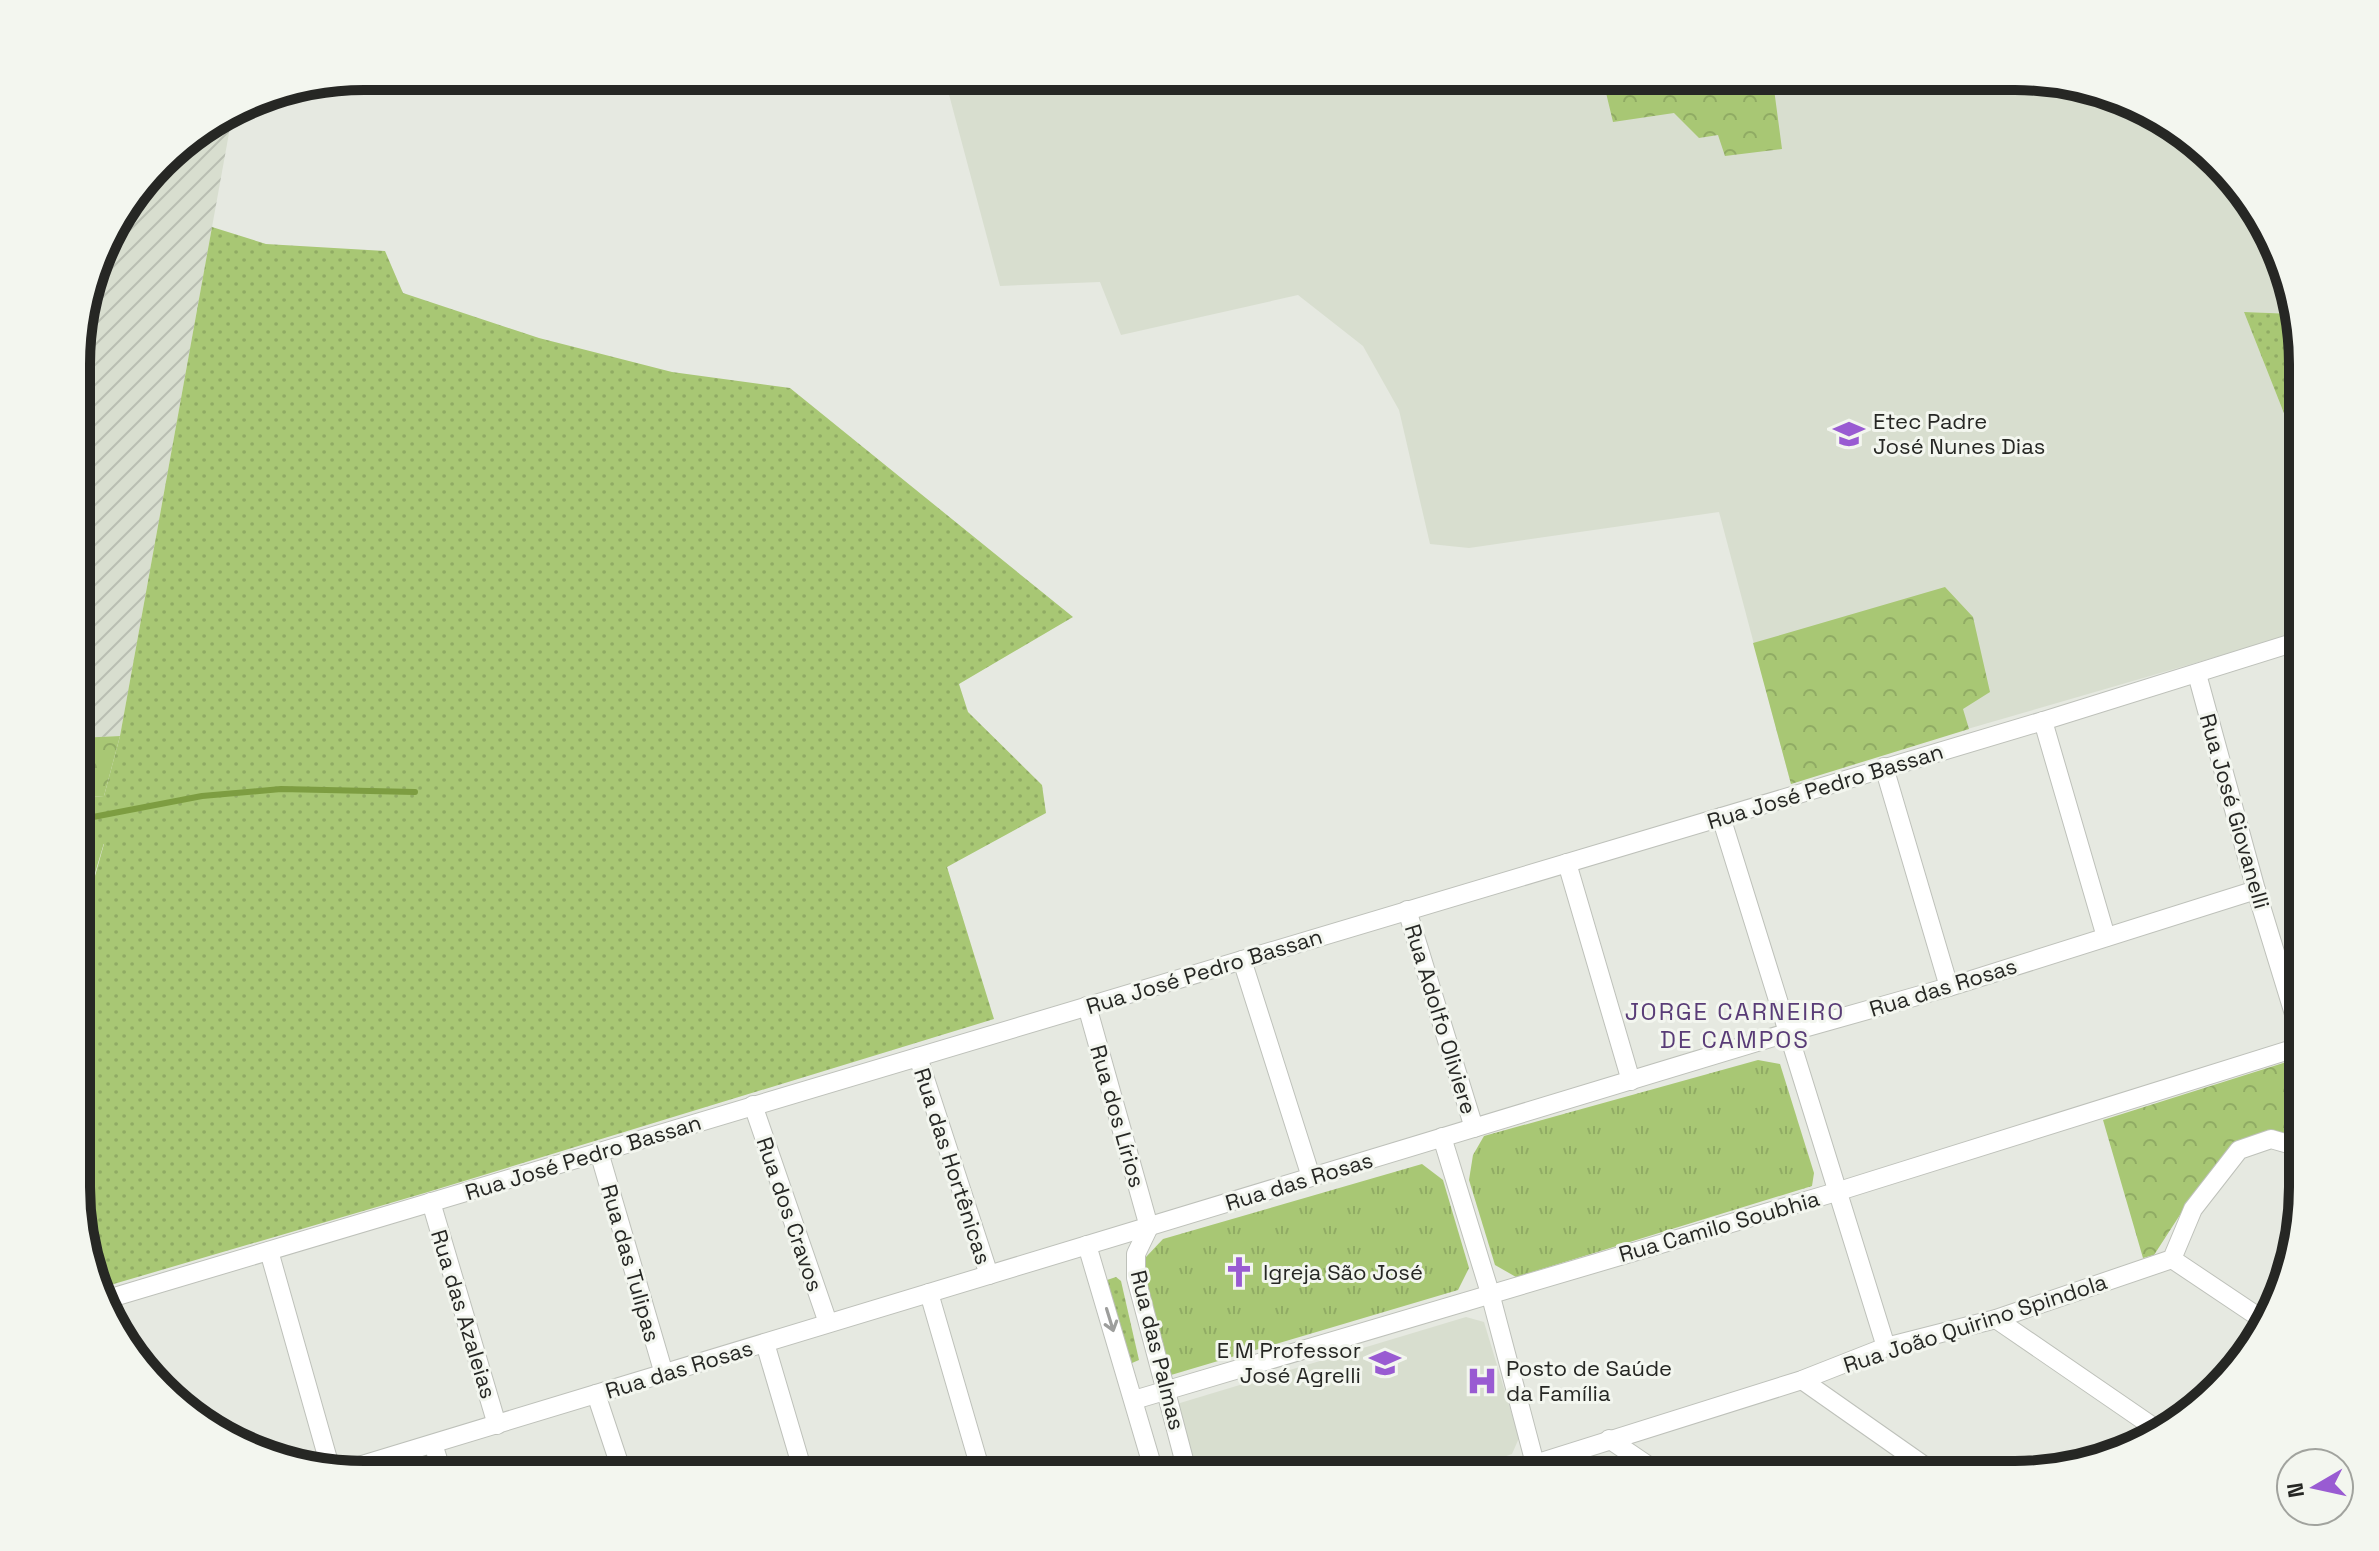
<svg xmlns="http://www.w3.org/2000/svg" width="2379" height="1551" font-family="'Space Grotesk',sans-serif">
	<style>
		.built { fill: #d8decf }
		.industrial { fill: url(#industrial-furrows) }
		.grass { fill: url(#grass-dots) }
		.forest { fill: url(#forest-crowns) }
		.park { fill: url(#park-tufts) }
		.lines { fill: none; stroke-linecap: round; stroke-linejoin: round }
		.stream { stroke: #7d9d41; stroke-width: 6 }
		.minor-casing { stroke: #bec1ba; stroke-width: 20 }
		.minor { stroke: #fff; stroke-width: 18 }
		.oneway { stroke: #9d9e9c }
		.labels { text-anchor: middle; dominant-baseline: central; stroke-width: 6; stroke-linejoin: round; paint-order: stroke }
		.poi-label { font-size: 22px; fill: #262724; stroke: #f3f6ef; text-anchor: start }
		.street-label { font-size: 22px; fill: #262724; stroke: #f3f6ef }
		.neighbourhood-label { font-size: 24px; letter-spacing: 2px; fill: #593c77; stroke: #f3f6ef }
		.rim { fill: none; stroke: #262724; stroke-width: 10 }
	</style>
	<defs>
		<pattern id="industrial-furrows" width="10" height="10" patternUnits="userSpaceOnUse" patternTransform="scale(2)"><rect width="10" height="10" fill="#d8decf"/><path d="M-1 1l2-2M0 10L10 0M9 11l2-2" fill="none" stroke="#b9beb2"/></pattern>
		<pattern id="grass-dots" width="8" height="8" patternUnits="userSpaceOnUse" patternTransform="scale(2)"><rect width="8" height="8" fill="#a8c774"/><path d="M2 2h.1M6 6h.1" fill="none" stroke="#90ab64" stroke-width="1.8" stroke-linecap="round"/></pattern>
		<pattern id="forest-crowns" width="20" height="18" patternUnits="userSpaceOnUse" patternTransform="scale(2)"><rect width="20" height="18" fill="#a8c774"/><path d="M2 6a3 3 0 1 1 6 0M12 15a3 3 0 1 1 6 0" fill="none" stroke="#90ab64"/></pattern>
		<pattern id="park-tufts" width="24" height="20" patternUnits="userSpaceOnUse" patternTransform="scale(2)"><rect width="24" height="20" fill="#a8c774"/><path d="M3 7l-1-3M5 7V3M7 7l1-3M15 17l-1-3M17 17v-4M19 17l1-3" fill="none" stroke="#90ab64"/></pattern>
	</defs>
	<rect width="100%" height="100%" fill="#e6e9e1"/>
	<g class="built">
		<path d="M949,76h1066l92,15 68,34 90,96 28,93 -49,-2 58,147v173l-421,122 -90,30 -72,-272 -250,36 -39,-4 -31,-134 -36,-64 -65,-51 -177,40 -21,-53 -100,4 -53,-199z"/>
		<path d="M1466,1317l18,5 35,116 -7,16 -61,21h-266l-16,-54 11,-18z"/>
	</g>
	<path class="industrial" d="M233,111l-113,625 -42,2v-411l28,-91 68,-88z"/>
	<g class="grass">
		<path d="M212,227l54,17 119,7 18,42 136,45 133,34 118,16 283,229 -114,67 9,28 74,73 4,28 -99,54 47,152 -566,173 -328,96 -22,-64v-288l26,-92 -26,2v-48l26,-2 16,-60z"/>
		<path d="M2244,312l49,2 9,29 -15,9 15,70v37z"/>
		<path d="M1116,1277l5,4 18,79 -7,3 -26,-77 1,-6z"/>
	</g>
	<g class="forest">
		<path d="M1602,76h129l43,13 8,60 -57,7 -7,-21 -19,3 -25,-25 -61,9z"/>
		<path d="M2302,343v79l-15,-71z"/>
		<path d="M1945,587l28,30 17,75 -27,17 6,20 -178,55 -38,-141z"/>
		<path d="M120,736l-16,60 -26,2v-60z"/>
		<path d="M104,843l-23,77h-3v-74z"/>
		<path d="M2302,1057v84l-31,-8 -84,71 -33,51 -11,3 -40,-138z"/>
	</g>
	<g class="park">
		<path d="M1758,1060l22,4 34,109 -2,13 -296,91 -21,-12 -26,-85 4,-25 11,-19z"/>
		<path d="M1422,1164l21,16 26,88 -11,22 -287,85 -34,-87 9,-31 17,-18z"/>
	</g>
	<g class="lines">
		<path class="stream" d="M78,817h15l109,-21 79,-7 134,3"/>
		<defs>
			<g id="minor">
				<path d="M2197,674l59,216 46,150"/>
				<path d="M2043,721l63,216"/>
				<path d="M1884,767l65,220"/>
				<path d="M1721,817l165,530"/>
				<path d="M1567,863l64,218"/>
				<path d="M1407,910l67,218"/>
				<path d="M1242,960l69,217"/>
				<path d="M1087,1006l62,221 -13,27v24l52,197"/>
				<path d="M918,1057l71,218"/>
				<path d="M753,1105l75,218"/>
				<path d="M1442,1137l48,156 48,182"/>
				<path d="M599,1152l65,222"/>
				<path d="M431,1202l66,223"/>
				<path d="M1087,1245l68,230"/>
				<path d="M269,1251l62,219"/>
				<path d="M2172,1259l91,61"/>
				<path d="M929,1293l53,182"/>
				<path d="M110,1299l11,39"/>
				<path d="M104,1300l1939,-579 259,-81"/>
				<path d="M1996,1319l166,114"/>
				<path d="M765,1343l39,132"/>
				<path d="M1802,1380l134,94"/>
				<path d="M596,1394l27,81"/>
				<path d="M1134,1400l702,-208 466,-146"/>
				<path d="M1609,1439l53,36"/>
				<path d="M433,1444l10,31"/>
				<path d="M342,1471l1448,-439 159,-45 307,-97"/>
				<path d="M1500,1475l302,-95 84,-33 110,-28 176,-60 21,-50 46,-59 32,-11 31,9"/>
			</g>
		</defs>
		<use href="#minor" class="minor-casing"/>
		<use href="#minor" class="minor"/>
	</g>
	<defs><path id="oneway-shaft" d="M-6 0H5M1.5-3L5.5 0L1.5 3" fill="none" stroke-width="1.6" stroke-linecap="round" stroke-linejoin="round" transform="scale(2)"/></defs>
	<use class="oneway" href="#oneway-shaft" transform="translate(1110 1320) rotate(73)"/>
	<defs>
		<symbol id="university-bare" viewBox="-9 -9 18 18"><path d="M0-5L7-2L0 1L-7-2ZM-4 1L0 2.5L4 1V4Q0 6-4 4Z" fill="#995bd2" stroke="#f3f6ef" stroke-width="2.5" paint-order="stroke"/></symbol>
		<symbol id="church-bare" viewBox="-9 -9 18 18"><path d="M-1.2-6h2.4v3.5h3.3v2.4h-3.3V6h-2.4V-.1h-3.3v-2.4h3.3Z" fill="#995bd2" stroke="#f3f6ef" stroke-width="2.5" paint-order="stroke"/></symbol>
		<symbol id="school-bare" viewBox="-9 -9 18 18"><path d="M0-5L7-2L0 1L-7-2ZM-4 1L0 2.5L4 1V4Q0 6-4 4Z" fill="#995bd2" stroke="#f3f6ef" stroke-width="2.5" paint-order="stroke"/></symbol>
		<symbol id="hospital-bare" viewBox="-9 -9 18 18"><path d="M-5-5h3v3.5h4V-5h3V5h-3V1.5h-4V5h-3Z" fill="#995bd2" stroke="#f3f6ef" stroke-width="2.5" paint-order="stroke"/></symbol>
	</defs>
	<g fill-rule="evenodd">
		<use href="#university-bare" x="1827" y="412" width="44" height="44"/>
		<use href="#church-bare" x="1217" y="1250" width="44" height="44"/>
		<use href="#school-bare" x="1363" y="1341" width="44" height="44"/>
		<use href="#hospital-bare" x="1460" y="1359" width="44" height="44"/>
	</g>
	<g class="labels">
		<g class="poi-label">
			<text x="1873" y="421">Etec Padre<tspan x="1873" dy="25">José Nunes Dias</tspan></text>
			<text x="1263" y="1272">Igreja São José</text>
			<text x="1361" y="1350" text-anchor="end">E M Professor<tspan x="1361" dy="25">José Agrelli</tspan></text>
			<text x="1506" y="1368">Posto de Saúde<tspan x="1506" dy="25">da Família</tspan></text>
		</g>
		<g class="street-label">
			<text transform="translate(1825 786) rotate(-17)">Rua José Pedro Bassan</text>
			<text transform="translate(2235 811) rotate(74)">Rua José Giovanelli</text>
			<text transform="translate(1204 971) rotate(-17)">Rua José Pedro Bassan</text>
			<text transform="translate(1943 987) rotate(-17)">Rua das Rosas</text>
			<text transform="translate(1441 1019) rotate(73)">Rua Adolfo Oliviere</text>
			<text transform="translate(1118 1116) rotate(74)">Rua dos Lírios</text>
			<text transform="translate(583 1157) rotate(-17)">Rua José Pedro Bassan</text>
			<text transform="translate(953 1166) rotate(72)">Rua das Hortênicas</text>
			<text transform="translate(1299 1181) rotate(-17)">Rua das Rosas</text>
			<text transform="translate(790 1214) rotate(71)">Rua dos Cravos</text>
			<text transform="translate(1719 1226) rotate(-16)">Rua Camilo Soubhia</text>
			<text transform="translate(631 1263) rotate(74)">Rua das Tulipas</text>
			<text transform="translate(464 1314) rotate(73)">Rua das Azaleias</text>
			<text transform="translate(1975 1323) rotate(-18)">Rua João Quirino Spindola</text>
			<text transform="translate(1158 1350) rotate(76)">Rua das Palmas</text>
			<text transform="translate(679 1369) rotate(-17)">Rua das Rosas</text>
		</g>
		<g class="neighbourhood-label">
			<text x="1735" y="1011">JORGE CARNEIRO<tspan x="1735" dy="28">DE CAMPOS</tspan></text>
		</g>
	</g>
	<path d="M0 0H2379V1551H0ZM364 90H2015A274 274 0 0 1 2289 364V1187A274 274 0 0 1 2015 1461H364A274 274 0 0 1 90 1187V364A274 274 0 0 1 364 90Z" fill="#f3f6ef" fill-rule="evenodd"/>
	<path class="rim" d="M364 90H2015A274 274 0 0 1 2289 364V1187A274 274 0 0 1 2015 1461H364A274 274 0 0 1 90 1187V364A274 274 0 0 1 364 90Z"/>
	<g transform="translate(2315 1487) rotate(261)"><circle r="38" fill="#f3f6ef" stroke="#a1a39e" stroke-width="2"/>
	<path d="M0-6L14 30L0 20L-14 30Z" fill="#995bd2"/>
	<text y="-12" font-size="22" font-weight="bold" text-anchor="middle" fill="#262724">N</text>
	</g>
</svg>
